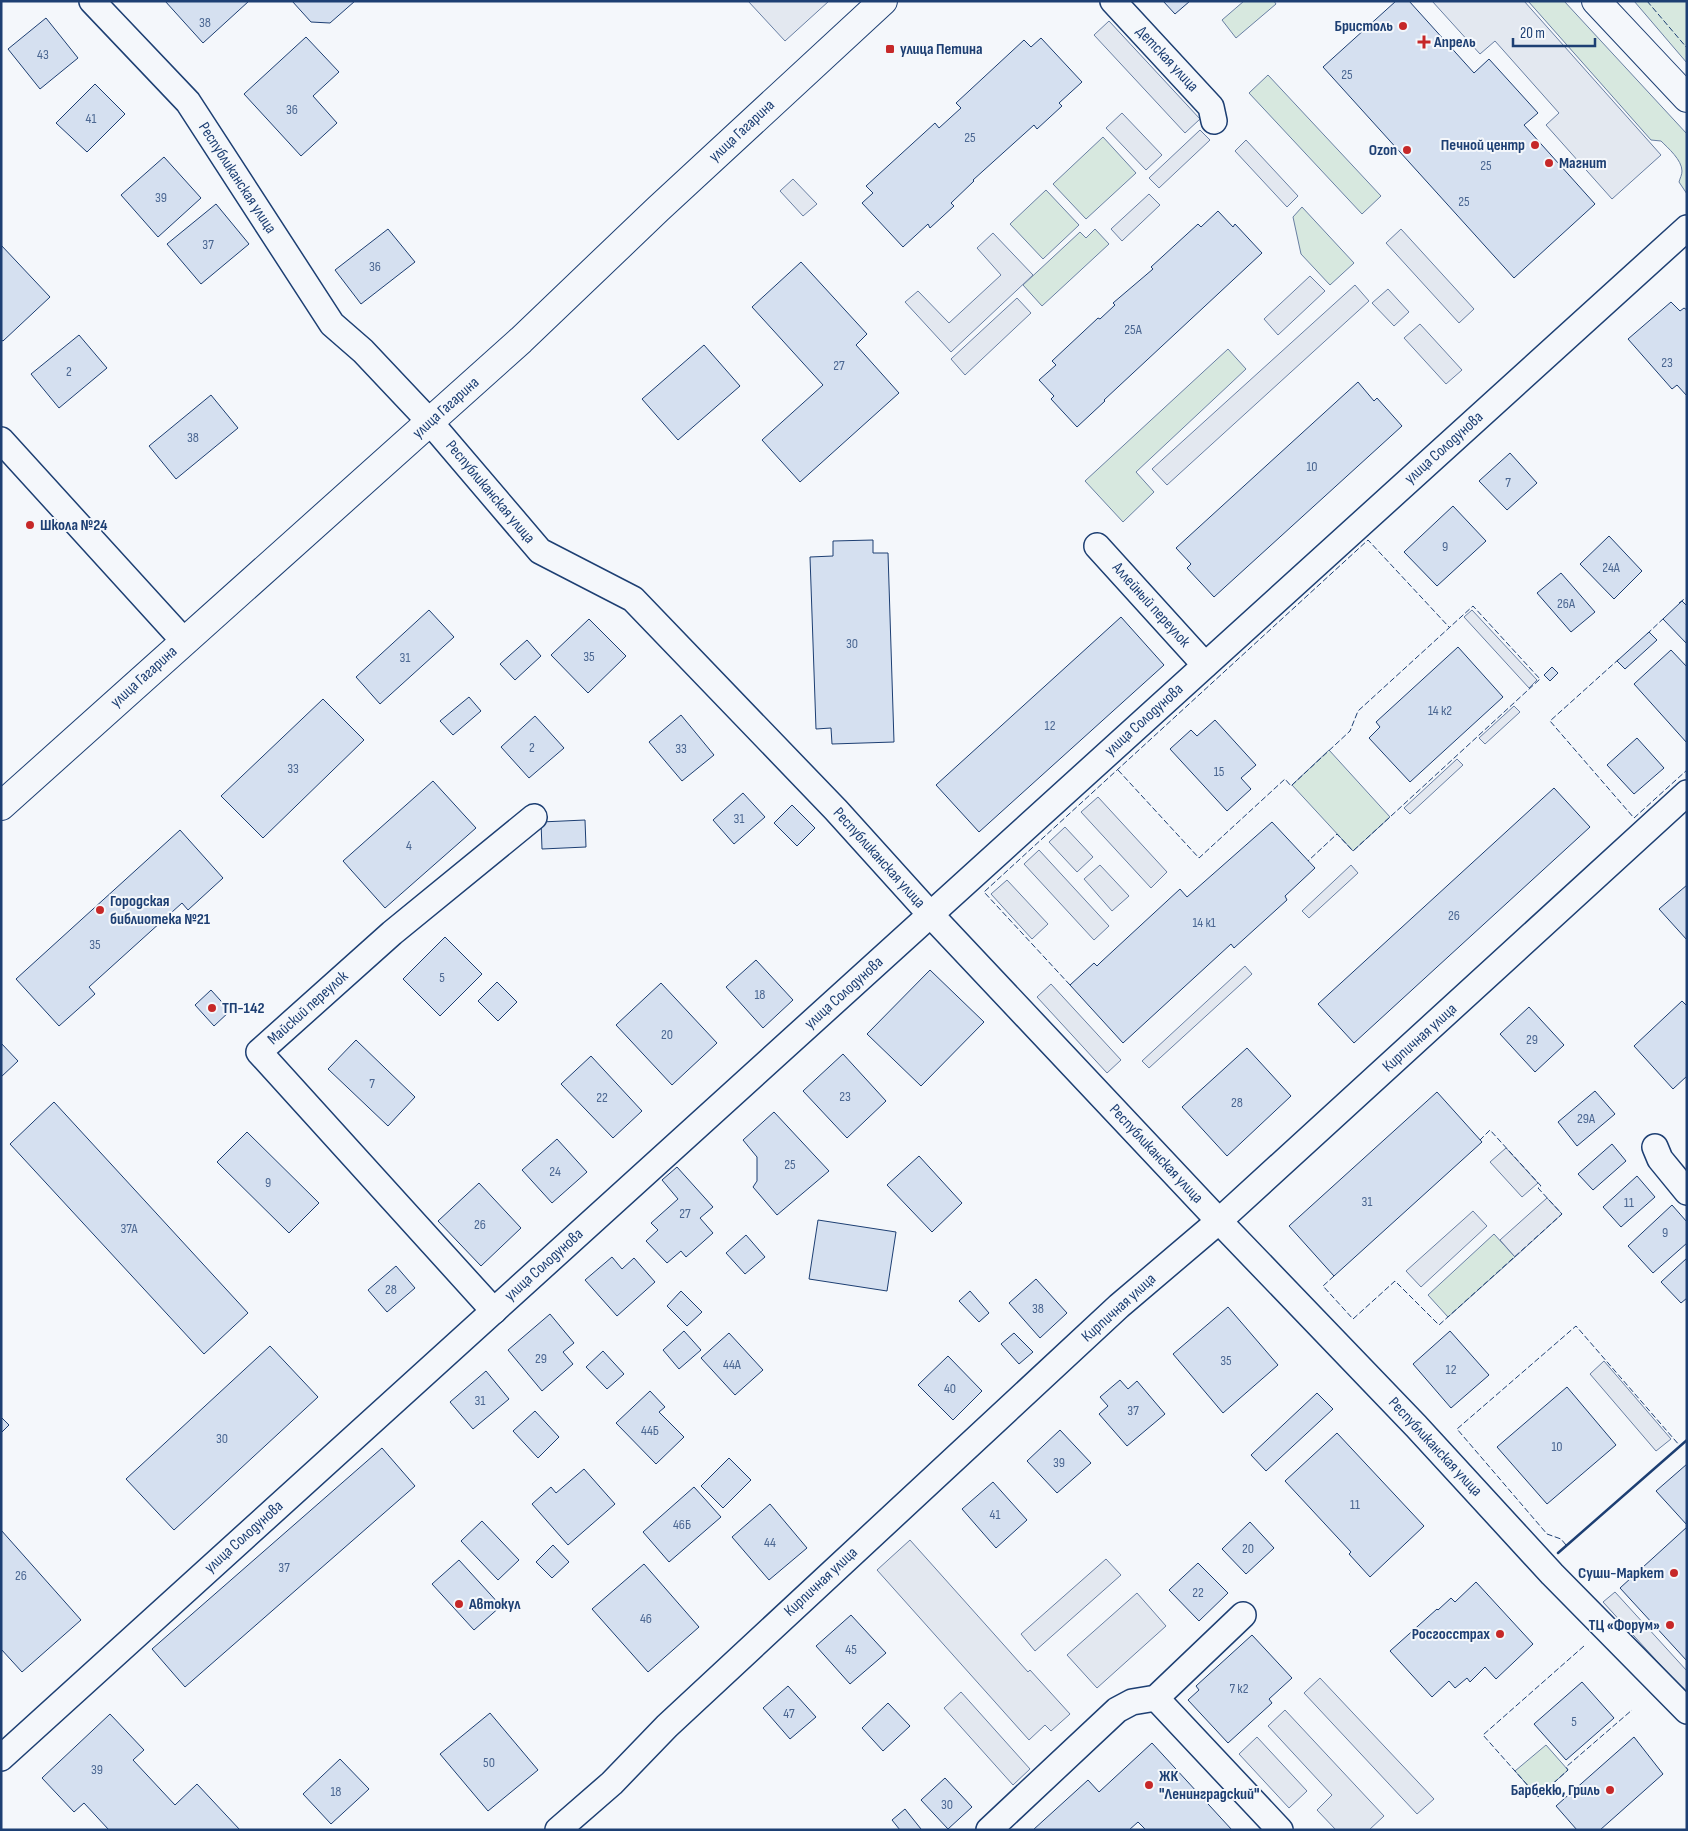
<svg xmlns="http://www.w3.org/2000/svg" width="1688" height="1831" font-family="'Sofia Sans Condensed',sans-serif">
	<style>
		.green { fill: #d7e8df; stroke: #687fa3 }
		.parking { fill: #e3e8f0; stroke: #687fa3 }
		.building { fill: #d5e0f0; stroke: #1d3f73 }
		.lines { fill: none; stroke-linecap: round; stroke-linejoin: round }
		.street-casing { stroke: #1d3f73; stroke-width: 28 }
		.secondary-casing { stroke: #1d3f73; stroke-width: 30 }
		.street { stroke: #f4f7fb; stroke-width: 25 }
		.secondary { stroke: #f4f7fb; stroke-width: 28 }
		.fence { stroke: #1d3f73; stroke-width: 1; stroke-dasharray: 6 2.5; stroke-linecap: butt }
		.wall { stroke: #1d3f73; stroke-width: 2.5 }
		.poi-dot { fill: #c62828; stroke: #f4f7fb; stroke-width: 2 }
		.labels { text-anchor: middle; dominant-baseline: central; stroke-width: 4; stroke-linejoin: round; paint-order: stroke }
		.number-label { font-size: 14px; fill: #4b6792 }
		.poi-label { font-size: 16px; font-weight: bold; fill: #1d3f73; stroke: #f4f7fb; text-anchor: start }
		.street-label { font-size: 16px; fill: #1d3f73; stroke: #f4f7fb }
	</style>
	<rect width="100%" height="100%" fill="#f4f7fb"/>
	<g class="green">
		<path d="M1244,1h30l2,3 -40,34 -14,-18z"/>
		<path d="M1528,1h36l123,133v60l-8,-12c1,-4 3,-7 3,-11 0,-11 -14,-23 -21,-30l-10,-1z"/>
		<path d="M1634,1h53v62z"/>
		<path d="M1268,75l113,121 -19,18 -113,-121z"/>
		<path d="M1103,137l33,36 -50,46 -33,-35z"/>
		<path d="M1046,190l33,35 -36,34 -33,-35z"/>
		<path d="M1302,207l52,56 -24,22 -29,-31 -8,-37z"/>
		<path d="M1095,229l14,15 -67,62 -19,-21 57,-53 6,6z"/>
		<path d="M1228,349l18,20 -110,103 18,20 -31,30 -38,-41z"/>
		<path d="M1329,750l61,67 -37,34 -61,-66z"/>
		<path d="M1494,1234l21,23 -67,60 -20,-22z"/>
		<path d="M1546,1745l22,25 -30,27 -23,-26z"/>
	</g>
	<g class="parking">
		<path d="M748,1h81l-44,40z"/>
		<path d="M1432,1h92l137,154 -49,44 -66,-74 13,-12 -64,-72 -15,13z"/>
		<path d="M1109,21l91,98 -15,14 -91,-98z"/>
		<path d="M1122,113l40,42 -16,15 -40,-42z"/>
		<path d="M1200,130l10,10 -51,48 -10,-10z"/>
		<path d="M1246,140l52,56 -11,11 -52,-56z"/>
		<path d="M793,179l24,25 -14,12 -23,-25z"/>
		<path d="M1149,194l11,11 -38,36 -11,-12z"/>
		<path d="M1401,229l73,80 -15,14 -73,-80z"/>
		<path d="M993,233l40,42 -82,77 -46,-50 13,-11 31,32 52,-48 -24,-27z"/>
		<path d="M1310,276l15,15 -47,44 -14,-16z"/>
		<path d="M1355,285l14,16 -202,184 -15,-16z"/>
		<path d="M1388,289l21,23 -15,14 -22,-23z"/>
		<path d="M1017,298l14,15 -66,62 -14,-16z"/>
		<path d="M1420,324l42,46 -16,14 -42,-46z"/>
		<path d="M1472,610l65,70 -8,8 -65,-71z"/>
		<path d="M1514,706l6,6 -35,32 -6,-6z"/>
		<path d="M1457,759l6,6 -53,49 -6,-6z"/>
		<path d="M1098,797l69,75 -16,16 -70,-76z"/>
		<path d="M1065,827l28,30 -16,15 -28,-30z"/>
		<path d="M1039,850l70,76 -15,14 -70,-76z"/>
		<path d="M1100,865l29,31 -17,15 -28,-32z"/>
		<path d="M1351,865l7,8 -49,45 -7,-7z"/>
		<path d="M1007,880l41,44 -16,15 -41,-45z"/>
		<path d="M1245,966l7,8 -103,94 -7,-7z"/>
		<path d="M1051,984l70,76 -14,13 -70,-76z"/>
		<path d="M1506,1148l32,35 -16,14 -32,-35z"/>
		<path d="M1547,1198l15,16 -47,43 -15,-17z"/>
		<path d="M1473,1211l14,15 -66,61 -15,-16z"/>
		<path d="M1604,1361l67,78 -15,12 -66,-77z"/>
		<path d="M910,1540l118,132 2,-2 40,44 -19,17 -6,-6 -16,15 -152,-170z"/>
		<path d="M1106,1559l15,16 -86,76 -14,-17z"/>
		<path d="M1615,1592l72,79v23l-84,-92z"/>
		<path d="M1137,1593l29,33 -69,62 -30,-33z"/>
		<path d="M1320,1678l114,121 -17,15 -113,-121z"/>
		<path d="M961,1692l69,77 -17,16 -69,-77z"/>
		<path d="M1285,1710l99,106 -15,14h-33l-19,-20 15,-15 -64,-69z"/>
		<path d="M1257,1737l50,54 -18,17 -50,-54z"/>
	</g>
	<g class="building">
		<path d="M165,1h84l-46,42z"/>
		<path d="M292,1h63l-25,22 -19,-1z"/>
		<path d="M1163,1h27l-15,13z"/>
		<path d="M1396,1h13l65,72 15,-14 49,54 -14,12 71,79 -81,74 -191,-211z"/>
		<path d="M46,18l32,40 -38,31 -32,-40z"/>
		<path d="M306,37l33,35 -26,24 24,27 -36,33 -57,-62z"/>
		<path d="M1041,38l41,44 -23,21 3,3 -25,23 -3,-4 -61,55 1,1 -23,22 3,3 -24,22 -2,-4 -25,23 -41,-44 11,-10 -7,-7 69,-63 4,5 22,-20 -5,-5 68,-63 7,7z"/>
		<path d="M95,84l30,30 -38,38 -31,-29z"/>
		<path d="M164,157l37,41 -43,39 -37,-42z"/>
		<path d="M216,204l33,40 -48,40 -34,-40z"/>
		<path d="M1218,211l15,16 2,-3 27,29 -158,147 1,1 -28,26 -26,-28 3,-3 -15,-16 17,-15 -4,-4 46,-43 2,1 15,-14 -2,-2 40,-34 -2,-2 47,-43 3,3z"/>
		<path d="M388,229l27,33 -54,42 -26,-34z"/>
		<path d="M1,245l49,52 -47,44 -2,-1z"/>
		<path d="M801,262l66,72 -11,11 43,48 -99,89 -38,-42 61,-55 -71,-78z"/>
		<path d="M1671,302l9,9 4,-3 3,2v86l-10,-11 -5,4 -44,-50z"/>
		<path d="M79,335l28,33 -48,40 -28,-34z"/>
		<path d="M704,345l36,41 -62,54 -36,-41z"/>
		<path d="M1358,382l16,19 3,-3 25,28 -188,171 -27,-29 4,-4 -15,-16z"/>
		<path d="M211,395l27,33 -62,51 -27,-33z"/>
		<path d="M1510,453l27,30 -30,27 -28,-29z"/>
		<path d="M1453,506l33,35 -49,45 -33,-34z"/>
		<path d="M1609,536l33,35 -28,28 -34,-35z"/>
		<path d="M873,540v13h15l6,189 -62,2 -1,-16 -15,1 -6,-172 23,-1v-15z"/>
		<path d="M1561,573l34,39 -24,20 -34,-39z"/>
		<path d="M1682,601l5,5v38l-24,-25z"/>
		<path d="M429,610l25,27 -74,67 -24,-27z"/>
		<path d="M1121,617l43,48 -185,167 -43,-47z"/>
		<path d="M589,619l37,37 -38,37 -37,-38z"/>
		<path d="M1649,632l8,8 -32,29 -8,-8z"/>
		<path d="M527,640l14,16 -26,24 -15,-16z"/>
		<path d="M1458,647l45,50 -93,85 -41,-44 11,-11 -4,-5z"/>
		<path d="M1671,650l16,17v76l-53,-59z"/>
		<path d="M1552,667l6,6 -8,8 -6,-6z"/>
		<path d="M469,697l12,14 -28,24 -13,-14z"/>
		<path d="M323,699l41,41 -101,98 -42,-42z"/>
		<path d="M681,715l33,40 -32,26 -33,-39z"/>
		<path d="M535,716l29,32 -35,30 -28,-31z"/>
		<path d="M1215,720l41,45 -15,13 10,11 -24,22 -57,-62 21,-19 6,6z"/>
		<path d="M1637,738l27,30 -30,26 -27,-29z"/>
		<path d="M433,781l43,47 -91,80 -42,-47z"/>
		<path d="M1554,788l36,39 -236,216 -36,-39z"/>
		<path d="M743,793l22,24 -31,27 -21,-24z"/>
		<path d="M792,805l23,23 -18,18 -23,-23z"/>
		<path d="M585,820l1,27 -44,2 -1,-27z"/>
		<path d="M1272,822l43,46 -30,28 2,4 -53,48 -3,-4 -108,99 -53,-58 24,-22 3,3 4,-4 79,-73 7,8z"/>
		<path d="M180,830l43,48 -35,32 -6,-7 -93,84 6,7 -36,32 -43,-47z"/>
		<path d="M1687,885v55l-28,-31z"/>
		<path d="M445,937l37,37 -42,42 -37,-37z"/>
		<path d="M756,960l37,40 -30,28 -37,-41z"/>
		<path d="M930,970l54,52 -63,64 -54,-52z"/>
		<path d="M497,982l20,20 -19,19 -20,-20z"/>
		<path d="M661,983l56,60 -45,42 -56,-60z"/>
		<path d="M211,990l19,21 -16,15 -19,-21z"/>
		<path d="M1682,1001l5,5v70l-14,13 -39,-43z"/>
		<path d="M1529,1007l35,38 -29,27 -35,-38z"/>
		<path d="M356,1040l59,57 -27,29 -60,-57z"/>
		<path d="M1,1043l17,18 -17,16z"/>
		<path d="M1247,1048l44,48 -64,60 -45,-49z"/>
		<path d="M843,1054l43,47 -39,37 -44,-47z"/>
		<path d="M591,1056l51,55 -29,27 -52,-54z"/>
		<path d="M1595,1091l20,23 -38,32 -19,-24z"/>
		<path d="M1437,1092l45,50 -148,134 -45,-50z"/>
		<path d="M54,1102l194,211 -44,41 -194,-210z"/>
		<path d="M774,1112l55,59 -52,44 -24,-28 4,-6v-24l-14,-17z"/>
		<path d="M247,1132l72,71 -30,30 -72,-71z"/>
		<path d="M557,1139l30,33 -35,31 -30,-33z"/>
		<path d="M1612,1144l14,17 -33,29 -15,-16z"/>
		<path d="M919,1156l43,47 -30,29 -45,-47z"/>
		<path d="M677,1167l36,40 -13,11 13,15 -27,24 -5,-6 -14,12 -21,-22 12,-11 -7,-7 27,-24 -16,-19z"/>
		<path d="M1637,1176l18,21 -34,30 -18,-20z"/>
		<path d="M479,1183l42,45 -40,38 -43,-45z"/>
		<path d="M1672,1205l15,17v21l-34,30 -25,-27z"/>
		<path d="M818,1220l78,12 -9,59 -78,-12z"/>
		<path d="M746,1235l19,22 -20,17 -19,-21z"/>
		<path d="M612,1257l10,12 12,-11 21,24 -38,34 -32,-36z"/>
		<path d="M1687,1258v40l-6,5 -20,-21z"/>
		<path d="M396,1266l19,22 -28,24 -19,-22z"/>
		<path d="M1036,1279l31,34 -27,25 -31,-35z"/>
		<path d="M681,1291l21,21 -15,14 -20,-20z"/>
		<path d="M970,1291l19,22 -10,9 -20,-21z"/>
		<path d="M1228,1307l50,58 -55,48 -50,-59z"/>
		<path d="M550,1314l24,29 -11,9 10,12 -31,27 -34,-41z"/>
		<path d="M684,1331l17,19 -22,19 -16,-19z"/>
		<path d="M1450,1331l39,44 -38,33 -38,-44z"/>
		<path d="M729,1333l34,37 -28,25 -34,-37z"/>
		<path d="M1014,1333l19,19 -14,12 -18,-20z"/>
		<path d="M270,1346l48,51 -144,133 -48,-51z"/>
		<path d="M603,1351l21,23 -17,15 -21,-22z"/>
		<path d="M948,1356l34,35 -29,29 -35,-35z"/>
		<path d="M486,1371l23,28 -36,30 -23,-27z"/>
		<path d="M1120,1380l8,9 9,-8 28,33 -38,32 -28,-32 9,-8 -8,-9z"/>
		<path d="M1567,1387l49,58 -69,59 -50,-57z"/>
		<path d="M650,1391l15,16 -6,5 25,25 -28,27 -40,-41z"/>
		<path d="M1317,1393l16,16 -67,62 -15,-16z"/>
		<path d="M535,1411l24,26 -21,21 -25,-27z"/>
		<path d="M1,1417l8,8 -8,8z"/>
		<path d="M1060,1430l31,33 -34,30 -30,-32z"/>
		<path d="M1337,1433l87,93 -54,51 -21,-23 2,-2 -66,-71z"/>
		<path d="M382,1448l33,38 -230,201 -33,-38z"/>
		<path d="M729,1458l22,22 -28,28 -22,-22z"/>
		<path d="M1687,1464v61l-31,-34z"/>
		<path d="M584,1469l31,35 -47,41 -36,-41 19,-17 5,6z"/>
		<path d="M993,1482l34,38 -31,28 -34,-39z"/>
		<path d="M694,1487l27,30 -52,45 -26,-30z"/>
		<path d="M770,1504l37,44 -38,32 -37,-43z"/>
		<path d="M482,1521l37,39 -21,20 -37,-39z"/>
		<path d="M1250,1522l24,26 -28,26 -24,-25z"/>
		<path d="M1687,1527v134l-67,-73z"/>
		<path d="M1,1530l80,90 -59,52 -21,-23z"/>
		<path d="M553,1545l16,17 -17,16 -16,-16z"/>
		<path d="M459,1560l42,46 -27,24 -42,-46z"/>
		<path d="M1198,1563l30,30 -29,28 -30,-31z"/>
		<path d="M644,1564l55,63 -51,45 -56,-63z"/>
		<path d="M1476,1582l57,62 -37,35 -11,-12 -15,15 -3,-4 -12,10 -6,-7 -17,16 -42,-46 47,-42 1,1 13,-12 4,4z"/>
		<path d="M851,1615l35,38 -36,31 -34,-38z"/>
		<path d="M1252,1635l40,43 -23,21 3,4 -44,40 -40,-43 11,-10 -3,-4z"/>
		<path d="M1582,1682l32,36 -48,42 -32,-36z"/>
		<path d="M788,1686l28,31 -26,22 -27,-31z"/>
		<path d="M888,1703l22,23 -27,25 -21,-23z"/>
		<path d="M490,1713l48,57 -50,41 -48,-57z"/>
		<path d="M110,1714l34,36 -11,10 42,45 22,-21 43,46h-131l-25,-27 -10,9 -32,-34z"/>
		<path d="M1634,1737l29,37 -63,56h-23l-21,-24z"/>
		<path d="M1152,1743l80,87h-86l-8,-8 -9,8h-96l55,-50 11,12z"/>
		<path d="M340,1759l29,30 -38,35 -28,-30z"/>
		<path d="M945,1778l27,29 -24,22 -27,-29z"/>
		<path d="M905,1809l16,20 -1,1h-20l-8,-10z"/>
	</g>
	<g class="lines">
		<defs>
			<g id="street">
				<path d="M92,1l96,101 144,222 31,27 67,71 110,129 93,48 203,211 94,104 289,307 197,205 136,148 135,137"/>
				<path d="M1113,1l98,106 3,14"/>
				<path d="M1,440l183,201"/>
				<path d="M1097,546l108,119"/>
				<path d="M1655,1147l5,12 27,33"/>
				<path d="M494,1311l-235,-259 133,-119 142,-116"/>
				<path d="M1156,1698l124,132"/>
				<path d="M1,1758l1686,-1530"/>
				<path d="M558,1830l54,-47 55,-57 452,-420 100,-85 468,-428"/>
				<path d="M989,1830l128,-120 15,-8 24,-4 87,-83"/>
			</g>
			<g id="secondary">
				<path d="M1596,1l91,97"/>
				<path d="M1,806l520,-466 137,-131 225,-208"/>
			</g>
		</defs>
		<use href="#street" class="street-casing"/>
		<use href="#secondary" class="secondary-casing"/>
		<use href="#street" class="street"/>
		<use href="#secondary" class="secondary"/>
		<g class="fence">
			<path d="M1647,1l40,47"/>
			<path d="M1679,603l8,-6"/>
			<path d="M1647,634l18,-17"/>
			<path d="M1619,659l-69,62 84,97 53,-48"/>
			<path d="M1118,770l81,88 86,-79 6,7 59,-55 8,-20 115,-105 67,73 -187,172 -16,-17 -29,27"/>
			<path d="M1070,985l-86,-93 384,-352 81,87"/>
			<path d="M1334,1276l-11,10 30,33 42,-38 44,44 123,-111 -24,-26 3,-2 -51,-56 -10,10"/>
			<path d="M1566,1545l-5,-6 -14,-5 -90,-105 119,-103 104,120"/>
			<path d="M1584,1646l-101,89 55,62 30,-27 -2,-3 66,-57"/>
		</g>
		<path class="wall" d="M1558,1553l129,-113"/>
	</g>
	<g class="poi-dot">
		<circle cx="1403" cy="26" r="5"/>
		<path d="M1421.5 34.5h5v5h5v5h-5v5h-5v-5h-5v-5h5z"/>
		<rect x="885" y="44" width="10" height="10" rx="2.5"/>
		<circle cx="1535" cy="145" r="5"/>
		<circle cx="1407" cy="150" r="5"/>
		<circle cx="1549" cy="163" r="5"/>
		<circle cx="30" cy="525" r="5"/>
		<circle cx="100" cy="910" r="5"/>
		<circle cx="212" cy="1008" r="5"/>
		<circle cx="1674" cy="1573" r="5"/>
		<circle cx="459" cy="1604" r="5"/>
		<circle cx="1670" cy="1625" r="5"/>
		<circle cx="1500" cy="1634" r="5"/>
		<circle cx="1149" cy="1785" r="5"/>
		<circle cx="1610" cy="1790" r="5"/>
	</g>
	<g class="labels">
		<g class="number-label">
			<text x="205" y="22">38</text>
			<text x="43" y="54">43</text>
			<text x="1347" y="74">25</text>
			<text x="292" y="109">36</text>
			<text x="91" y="118">41</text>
			<text x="970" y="137">25</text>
			<text x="1486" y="165">25</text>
			<text x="161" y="197">39</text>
			<text x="1464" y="201">25</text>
			<text x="208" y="244">37</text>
			<text x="375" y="266">36</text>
			<text x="1133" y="329">25А</text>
			<text x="1667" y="362">23</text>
			<text x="839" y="365">27</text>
			<text x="69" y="371">2</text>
			<text x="193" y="437">38</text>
			<text x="1312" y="466">10</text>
			<text x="1508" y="482">7</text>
			<text x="1445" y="546">9</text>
			<text x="1611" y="567">24А</text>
			<text x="1566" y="603">26А</text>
			<text x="852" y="643">30</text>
			<text x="589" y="656">35</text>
			<text x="405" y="657">31</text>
			<text x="1440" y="710">14 к2</text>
			<text x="1050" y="725">12</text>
			<text x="532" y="747">2</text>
			<text x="681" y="748">33</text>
			<text x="293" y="768">33</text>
			<text x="1219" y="771">15</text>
			<text x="739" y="818">31</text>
			<text x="409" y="845">4</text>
			<text x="1454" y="915">26</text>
			<text x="1204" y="922">14 к1</text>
			<text x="95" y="944">35</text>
			<text x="442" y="977">5</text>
			<text x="760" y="994">18</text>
			<text x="667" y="1034">20</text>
			<text x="1532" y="1039">29</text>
			<text x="372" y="1083">7</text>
			<text x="845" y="1096">23</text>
			<text x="602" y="1097">22</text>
			<text x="1237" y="1102">28</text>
			<text x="1586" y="1118">29А</text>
			<text x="790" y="1164">25</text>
			<text x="555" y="1171">24</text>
			<text x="268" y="1182">9</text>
			<text x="1367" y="1201">31</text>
			<text x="1629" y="1202">11</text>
			<text x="685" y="1213">27</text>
			<text x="480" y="1224">26</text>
			<text x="129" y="1228">37А</text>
			<text x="1665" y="1232">9</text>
			<text x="391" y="1289">28</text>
			<text x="1038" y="1308">38</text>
			<text x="541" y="1358">29</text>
			<text x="1226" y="1360">35</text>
			<text x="732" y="1364">44А</text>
			<text x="1451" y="1369">12</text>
			<text x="950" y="1388">40</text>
			<text x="480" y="1400">31</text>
			<text x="1133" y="1410">37</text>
			<text x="650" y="1430">44Б</text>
			<text x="222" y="1438">30</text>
			<text x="1557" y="1446">10</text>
			<text x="1059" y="1462">39</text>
			<text x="1355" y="1504">11</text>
			<text x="995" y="1514">41</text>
			<text x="682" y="1524">46Б</text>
			<text x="770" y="1542">44</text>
			<text x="1248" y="1548">20</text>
			<text x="284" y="1567">37</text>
			<text x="21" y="1575">26</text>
			<text x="1198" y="1592">22</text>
			<text x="646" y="1618">46</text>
			<text x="851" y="1649">45</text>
			<text x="1239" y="1688">7 к2</text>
			<text x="789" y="1713">47</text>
			<text x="1574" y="1721">5</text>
			<text x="489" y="1762">50</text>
			<text x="97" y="1769">39</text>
			<text x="336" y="1791">18</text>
			<text x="947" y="1804">30</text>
		</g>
		<g class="poi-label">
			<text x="1393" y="26" text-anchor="end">Бристоль</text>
			<text x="1434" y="42">Апрель</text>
			<text x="900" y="49">улица Петина</text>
			<text x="1525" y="145" text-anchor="end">Печной центр</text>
			<text x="1397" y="150" text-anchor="end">Ozon</text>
			<text x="1559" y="163">Магнит</text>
			<text x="40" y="525">Школа №24</text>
			<text x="110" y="901">Городская<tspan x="110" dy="18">библиотека №21</tspan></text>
			<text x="222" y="1008">ТП-142</text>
			<text x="1664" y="1573" text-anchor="end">Суши-Маркет</text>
			<text x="469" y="1604">Автокул</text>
			<text x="1660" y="1625" text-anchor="end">ТЦ «Форум»</text>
			<text x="1490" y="1634" text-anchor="end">Росгосстрах</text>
			<text x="1159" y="1776">ЖК<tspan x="1159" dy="18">"Ленинградский"</tspan></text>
			<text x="1600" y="1790" text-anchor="end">Барбекю, Гриль</text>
		</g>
		<g class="street-label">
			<text transform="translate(1167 59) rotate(47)">Детская улица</text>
			<text transform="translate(742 131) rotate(-43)">улица Гагарина</text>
			<text transform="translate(237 178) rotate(57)">Республиканская улица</text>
			<text transform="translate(446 408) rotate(-42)">улица Гагарина</text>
			<text transform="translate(1444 448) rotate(-42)">улица Солодунова</text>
			<text transform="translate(490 492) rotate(50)">Республиканская улица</text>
			<text transform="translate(1151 605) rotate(48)">Аллейный переулок</text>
			<text transform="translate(144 677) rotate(-42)">улица Гагарина</text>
			<text transform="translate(1144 720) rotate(-42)">улица Солодунова</text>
			<text transform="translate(879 858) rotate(48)">Республиканская улица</text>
			<text transform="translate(844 993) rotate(-42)">улица Солодунова</text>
			<text transform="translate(308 1008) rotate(-42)">Майский переулок</text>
			<text transform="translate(1420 1038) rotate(-42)">Кирпичная улица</text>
			<text transform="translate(1156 1154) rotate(47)">Республиканская улица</text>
			<text transform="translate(544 1265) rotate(-42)">улица Солодунова</text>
			<text transform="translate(1119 1308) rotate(-42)">Кирпичная улица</text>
			<text transform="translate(1435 1447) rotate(47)">Республиканская улица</text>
			<text transform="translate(244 1537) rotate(-42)">улица Солодунова</text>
			<text transform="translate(821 1582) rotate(-43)">Кирпичная улица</text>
		</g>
	</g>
	<rect width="1688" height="1831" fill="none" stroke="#1d3f73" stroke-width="5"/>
	<path d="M1513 38v8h82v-8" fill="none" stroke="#1d3f73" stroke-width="2.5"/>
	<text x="1520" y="38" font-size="15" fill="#1d3f73" stroke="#f4f7fb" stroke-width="4" paint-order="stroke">20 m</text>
</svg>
